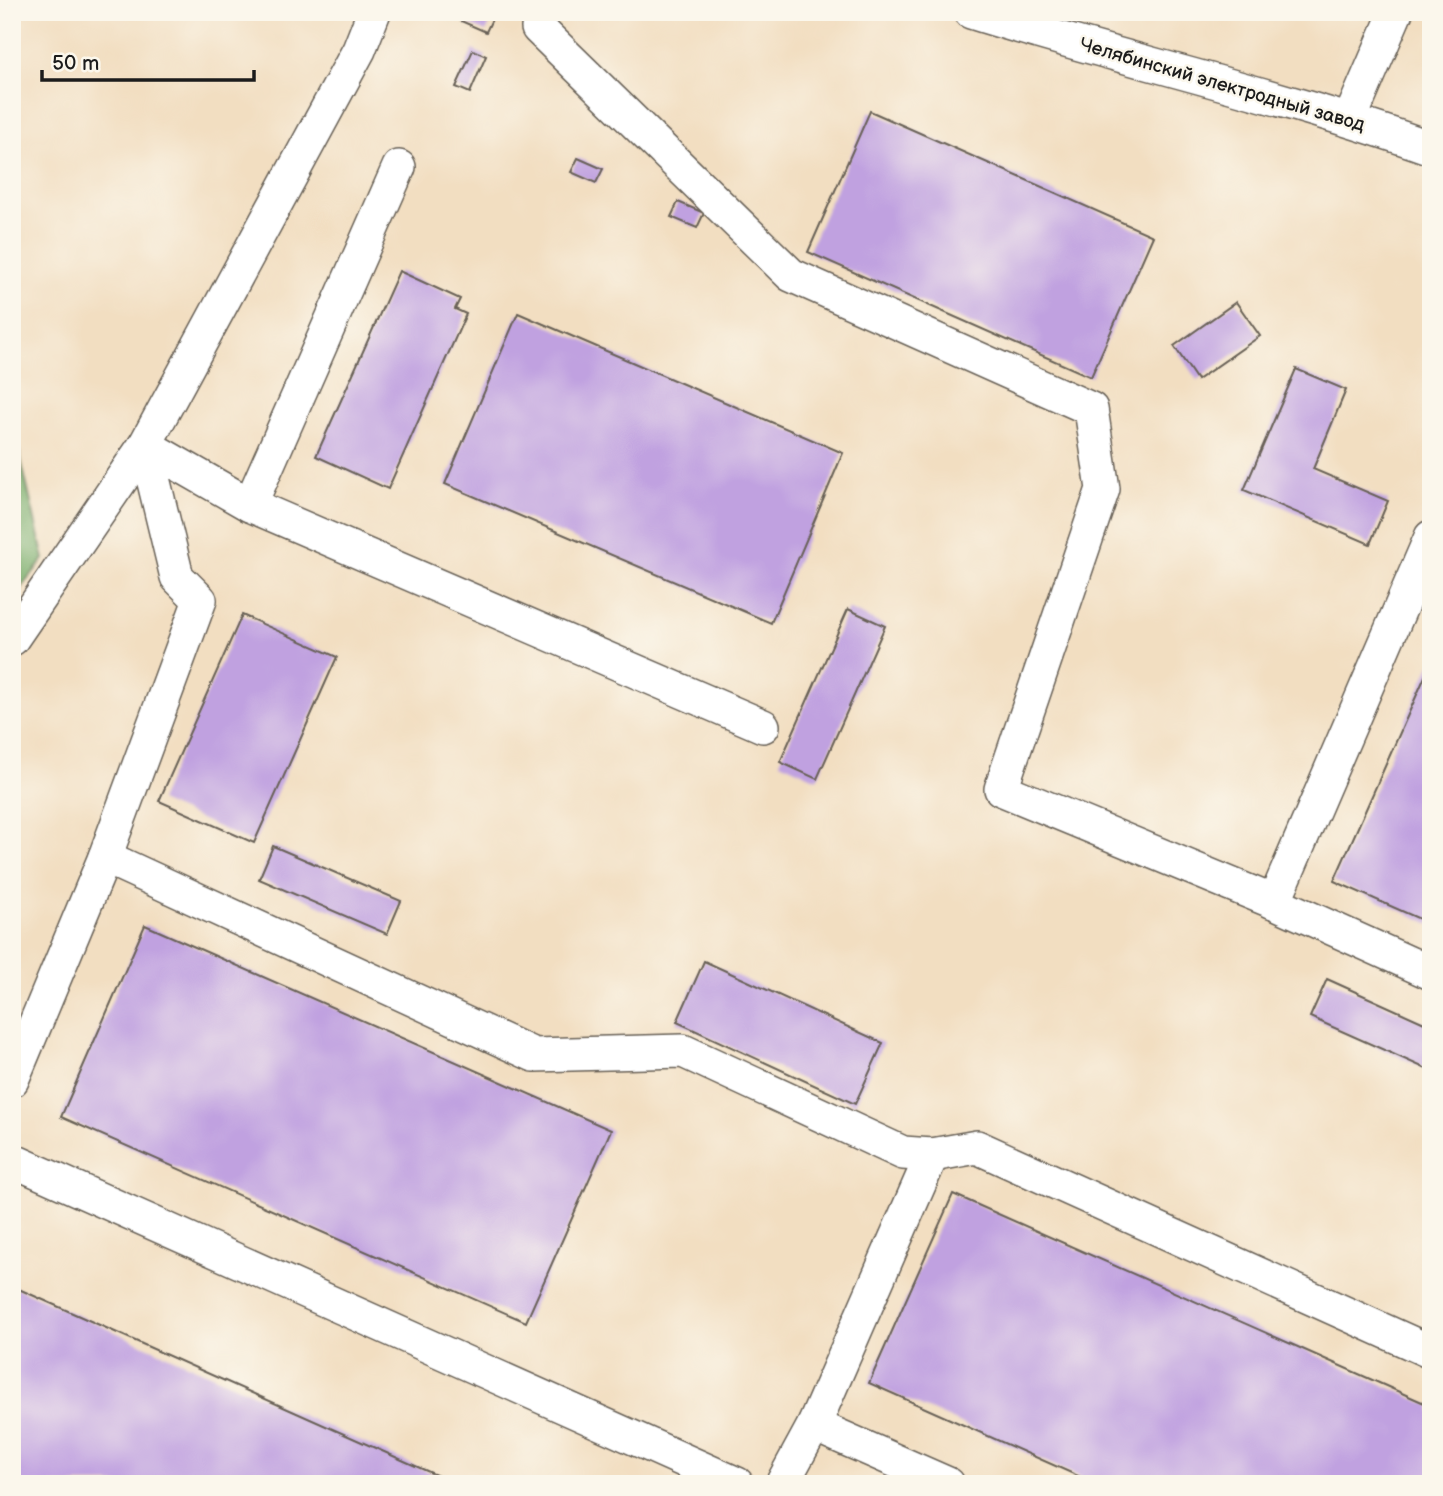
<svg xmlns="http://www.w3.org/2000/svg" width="1443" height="1496" font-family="'Balsamiq Sans',sans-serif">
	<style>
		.forest { fill: #78ac69; stroke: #4a6442; stroke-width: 2 }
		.building { fill: #c0a1e0 }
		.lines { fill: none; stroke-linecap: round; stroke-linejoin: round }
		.minor-casing { stroke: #676056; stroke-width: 36 }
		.minor { stroke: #fff; stroke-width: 33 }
		.labels { text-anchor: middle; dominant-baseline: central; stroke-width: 5; stroke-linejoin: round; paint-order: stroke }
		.street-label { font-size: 19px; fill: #1c1c1c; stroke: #fbf7ec }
	</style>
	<rect width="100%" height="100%" fill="#fbf7ec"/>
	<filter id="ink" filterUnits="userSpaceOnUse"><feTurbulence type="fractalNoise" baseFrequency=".0143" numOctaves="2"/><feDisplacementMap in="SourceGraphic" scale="14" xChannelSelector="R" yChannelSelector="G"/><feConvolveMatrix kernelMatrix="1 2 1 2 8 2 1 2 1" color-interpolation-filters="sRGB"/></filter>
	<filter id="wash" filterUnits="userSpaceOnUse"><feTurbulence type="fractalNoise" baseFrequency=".00686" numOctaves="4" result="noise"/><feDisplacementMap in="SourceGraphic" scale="28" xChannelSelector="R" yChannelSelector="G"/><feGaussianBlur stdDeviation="1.57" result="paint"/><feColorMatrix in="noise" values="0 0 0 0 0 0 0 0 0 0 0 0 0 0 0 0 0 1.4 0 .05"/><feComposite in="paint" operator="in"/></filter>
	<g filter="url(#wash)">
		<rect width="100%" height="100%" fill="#f2dec1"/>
		<path class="forest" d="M12,421l32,138 -32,40z"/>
		<g id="blocks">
			<g class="building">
				<path d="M465,12h17l11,5 -7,15 -25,-11z"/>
				<path d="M473,50l13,6 -16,37 -14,-6z"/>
				<path d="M870,111l283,125 -62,141 -283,-125z"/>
				<path d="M578,158l25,11 -7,14 -25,-11z"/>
				<path d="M678,202l26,11 -7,15 -26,-11z"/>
				<path d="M399,271l61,28 -5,10 11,5 -78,175 -72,-33z"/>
				<path d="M1236,302l24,34 -63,44 -23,-34z"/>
				<path d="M518,313l325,140 -72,170 -326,-139z"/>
				<path d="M1296,369l50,21 -33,79 75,32 -18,43 -126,-54z"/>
				<path d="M848,609l37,17 -68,153 -37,-17z"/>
				<path d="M242,615l95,42 -83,186 -95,-42z"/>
				<path d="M1431,663v261l-97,-43z"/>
				<path d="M273,846l128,55 -14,33 -128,-55z"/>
				<path d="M145,925l466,205 -85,192 -465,-205z"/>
				<path d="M704,961l179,82 -28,61 -178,-82z"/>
				<path d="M1327,979l104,47v45l-121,-54z"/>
				<path d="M953,1194l478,212v78h-335l-227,-101z"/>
				<path d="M12,1286l444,198h-444z"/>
			</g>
		</g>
	</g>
	<g filter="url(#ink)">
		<use href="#blocks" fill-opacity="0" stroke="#676056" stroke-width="2"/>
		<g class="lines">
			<defs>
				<g id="minor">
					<path d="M971,12c153,48 309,82 460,136"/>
					<path d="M538,28l253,247 300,134 12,80 -102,300 273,113 157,71"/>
					<path d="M1350,119l46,-107"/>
					<path d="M250,505l149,-338"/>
					<path d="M12,639l133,-194 214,-395 15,-38"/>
					<path d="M105,857l429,198 149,-4 220,102 29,2 45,-8 454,205"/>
					<path d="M1274,902l157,-365"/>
					<path d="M12,1080l93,-223 95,-257 -23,-23 -32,-132 105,60 513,221"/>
					<path d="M12,1160l725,324"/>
					<path d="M814,1425l134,59"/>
					<path d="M782,1484l32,-59 118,-270"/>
				</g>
			</defs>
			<use href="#minor" class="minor-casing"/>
			<use href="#minor" class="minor"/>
		</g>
	</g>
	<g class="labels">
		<g class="street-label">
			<text transform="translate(1222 85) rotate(16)">Челябинский электродный завод</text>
		</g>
	</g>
	<rect width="1443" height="1496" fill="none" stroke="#fbf7ec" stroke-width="42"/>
	<path d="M42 70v10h212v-10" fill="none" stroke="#1c1c1c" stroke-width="3.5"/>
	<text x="52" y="70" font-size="21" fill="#1c1c1c" stroke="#fbf7ec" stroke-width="5" paint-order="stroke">50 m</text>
</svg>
